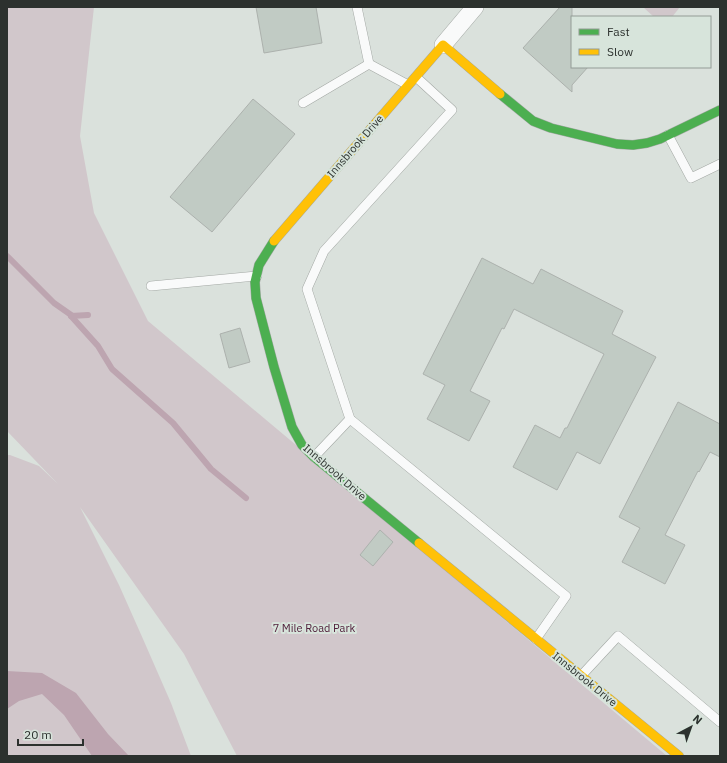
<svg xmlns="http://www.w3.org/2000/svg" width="727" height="763" font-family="'IBM Plex Sans',sans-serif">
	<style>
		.green { fill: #d1c7cb }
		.water { fill: #bda5b0 }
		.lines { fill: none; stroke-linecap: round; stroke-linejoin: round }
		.stream { stroke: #bda5b0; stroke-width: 6 }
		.building { fill: #c1cbc4; stroke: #acb1ad }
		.lane-casing { stroke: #a3a8a4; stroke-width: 10 }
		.street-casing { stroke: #a3a8a4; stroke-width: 18 }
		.fast-casing { stroke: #a3a8a4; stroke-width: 10 }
		.slow-casing { stroke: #a3a8a4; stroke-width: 10 }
		.lane { stroke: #f9fafa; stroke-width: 9 }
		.street { stroke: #f9fafa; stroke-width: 17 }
		.fast { stroke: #4caf50; stroke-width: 9 }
		.slow { stroke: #ffc107; stroke-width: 9 }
		.labels { text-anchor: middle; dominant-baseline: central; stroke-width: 4; stroke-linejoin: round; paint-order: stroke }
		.street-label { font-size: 11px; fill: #2c312e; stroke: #d7e4db }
		.park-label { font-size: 11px; fill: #51203c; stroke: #d7e4db }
	</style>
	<rect width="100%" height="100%" fill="#dae1dc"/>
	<g class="green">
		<path d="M7,7h87l-14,129 14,77 54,108 519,435h-430l-53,-102 -104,-147 39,78 24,54 28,64 20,53h-184v-301h3l29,11 19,18 -51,-53z"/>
		<path d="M643,7h37l-8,10h-18z"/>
	</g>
	<path class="water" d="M7,671l35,2 34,20 32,41 21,22h-37l-28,-41 -22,-21 -23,7 -12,8z"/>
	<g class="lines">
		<g class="stream">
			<path d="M7,256l47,47 20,14"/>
			<path d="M71,316l27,30 14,23 61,54 38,46 35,29"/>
			<path d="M71,316l17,-1"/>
		</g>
	</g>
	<g class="building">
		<path d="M256,7h60l6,36 -58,10z"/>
		<path d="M560,7h12v60h16l-16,18v7l-49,-44z"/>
		<path d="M253,99l42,35 -83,98 -42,-35z"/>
		<path d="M482,258l51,26 8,-15 82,42 -11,23 44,23 -56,107 -23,-12 -20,38 -44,-23 22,-42 25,13 5,-10h2l37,-74 -90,-45 -10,20 -2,-1 -32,63 20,10 -21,40 -42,-22 18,-34 -22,-11z"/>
		<path d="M240,328l10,34 -21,6 -9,-34z"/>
		<path d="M678,402l42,22v33l-10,-5 -11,20 -1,-1 -33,64 20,10 -20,39 -43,-22 18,-34 -21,-11z"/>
		<path d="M380,530l13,12 -20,24 -13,-11z"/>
	</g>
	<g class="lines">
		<defs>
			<g id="lane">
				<path d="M357,7l12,57"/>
				<path d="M303,103l66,-39 39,21"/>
				<path d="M668,135l23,43 29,-14"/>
				<path d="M151,286l106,-10"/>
				<path d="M350,419l-43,-130 17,-38 128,-141 -36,-33"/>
				<path d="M314,457l36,-38 216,177 -30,43"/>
				<path d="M581,676l37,-40 102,86"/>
			</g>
			<path id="street" d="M443,45l32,-38"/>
			<g id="fast">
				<path d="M500,94l33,27 18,7 66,16 16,1 14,-2 13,-4 60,-29"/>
				<path d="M274,241l-15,24 -4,17 1,16 18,69 18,60 10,18 12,12 105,86"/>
			</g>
			<g id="slow">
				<path d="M274,241l169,-196 57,49"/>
				<path d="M419,543l260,213"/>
			</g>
		</defs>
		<use href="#lane" class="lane-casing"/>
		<use href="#street" class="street-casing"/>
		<use href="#fast" class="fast-casing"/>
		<use href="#slow" class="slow-casing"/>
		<use href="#lane" class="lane"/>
		<use href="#street" class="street"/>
		<use href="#fast" class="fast"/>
		<use href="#slow" class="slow"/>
	</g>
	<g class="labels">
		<g class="street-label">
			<text transform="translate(355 146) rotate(-49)">Innsbrook Drive</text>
			<text transform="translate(335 472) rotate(41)">Innsbrook Drive</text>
			<text transform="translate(585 679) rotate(39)">Innsbrook Drive</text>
		</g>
		<g class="park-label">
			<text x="314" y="628">7 Mile Road Park</text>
		</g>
	</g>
	<rect width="727" height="763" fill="none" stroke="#2c312e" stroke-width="16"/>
	<rect x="571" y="16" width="140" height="52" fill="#d7e4db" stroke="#939c96"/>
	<rect x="579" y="29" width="20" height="6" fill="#4caf50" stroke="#939c96"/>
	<text x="607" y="36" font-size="12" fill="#2c312e">Fast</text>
	<rect x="579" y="49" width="20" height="6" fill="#ffc107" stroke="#939c96"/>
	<text x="607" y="56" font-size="12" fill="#2c312e">Slow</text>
	<g transform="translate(691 727) rotate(41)" stroke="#d7e4db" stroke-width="3" paint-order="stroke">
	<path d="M0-3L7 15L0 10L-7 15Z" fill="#2c312e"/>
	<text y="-6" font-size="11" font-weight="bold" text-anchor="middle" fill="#2c312e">N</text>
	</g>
	<path d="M18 739v6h65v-6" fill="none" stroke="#2c312e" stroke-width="2"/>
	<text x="24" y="739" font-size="12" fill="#2c312e" stroke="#d7e4db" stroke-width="3" paint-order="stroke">20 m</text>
</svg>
